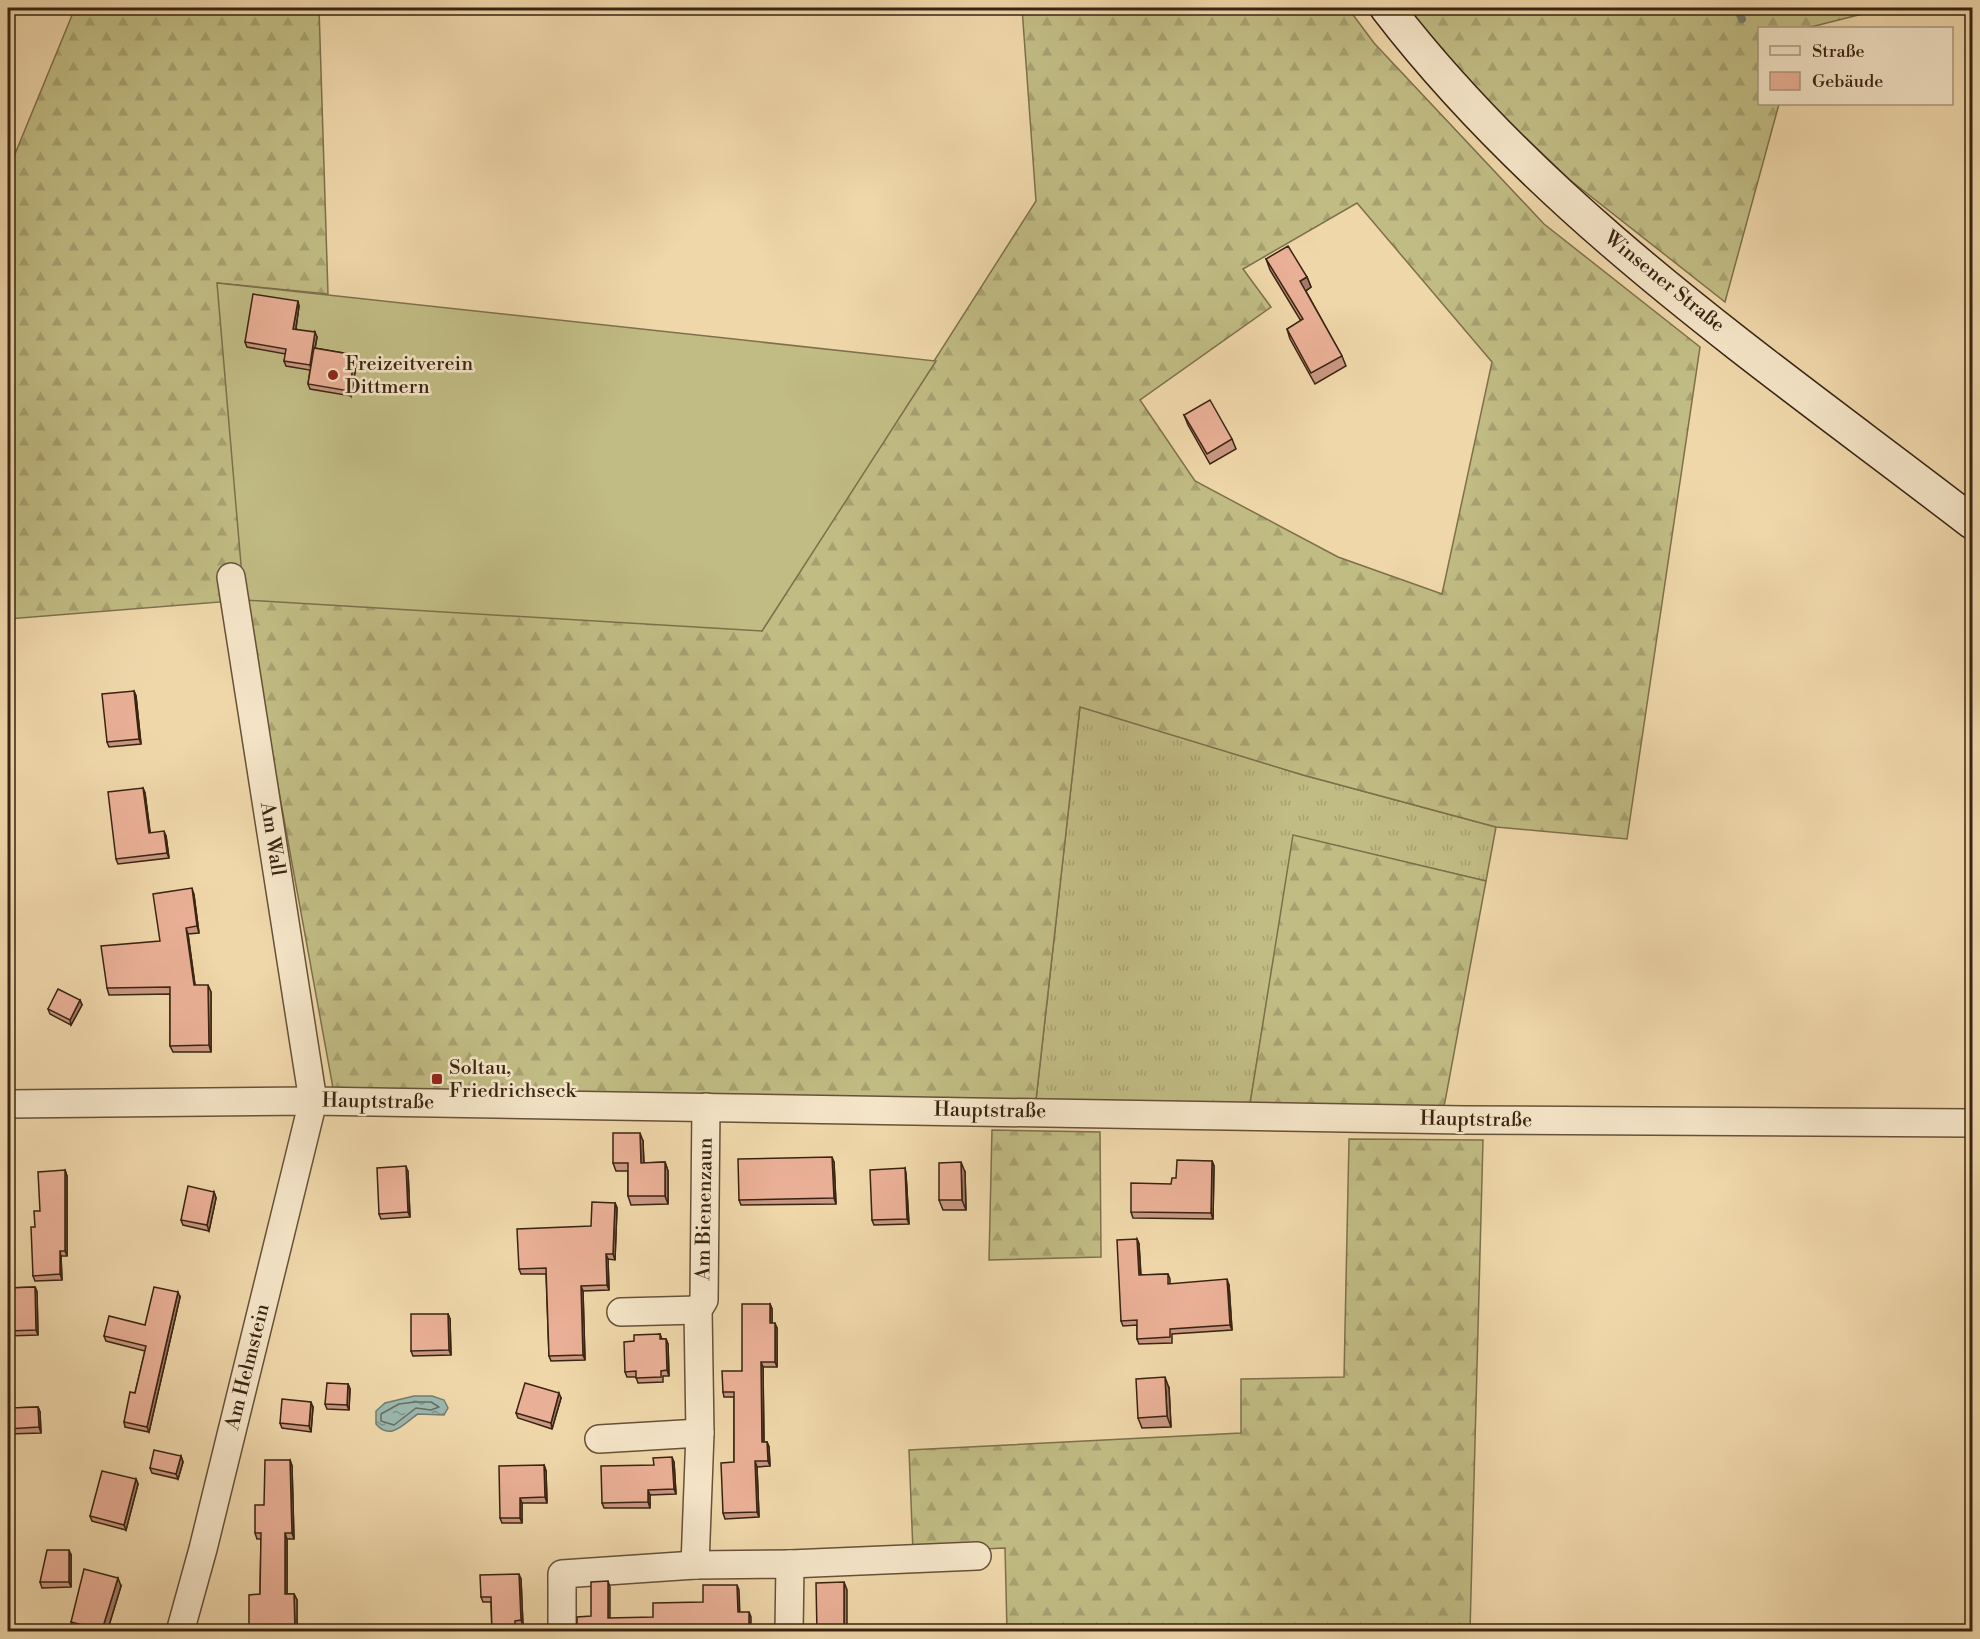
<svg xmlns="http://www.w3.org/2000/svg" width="1980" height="1639" font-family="'Libre Bodoni',serif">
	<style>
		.grass { fill: url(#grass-tufts); stroke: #7e704b; stroke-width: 1.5 }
		.forest { fill: url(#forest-firs); stroke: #7e704b; stroke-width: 1.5; fill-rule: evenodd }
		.garden { fill: #c1bc84; stroke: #7e704b; stroke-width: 1.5 }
		.water { fill: url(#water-ripples); stroke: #747d70; stroke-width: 1.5 }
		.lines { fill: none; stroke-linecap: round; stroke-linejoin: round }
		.shore { stroke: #6a6e60; stroke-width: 1.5 }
		.stream { stroke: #747d70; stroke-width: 8 }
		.street-casing { stroke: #675138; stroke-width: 30 }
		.secondary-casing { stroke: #3a2412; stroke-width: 36 }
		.street { stroke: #f5e5c8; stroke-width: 27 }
		.secondary { stroke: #f5e5c8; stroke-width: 33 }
		.wall { fill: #c99782; stroke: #3a2412; stroke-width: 1.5 }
		.shaded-wall { fill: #a47b6a; stroke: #3a2412; stroke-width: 1.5 }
		.building { fill: #eab097; stroke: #3a2412; stroke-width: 1.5 }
		.poi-dot { fill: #8f2418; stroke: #f5e5c8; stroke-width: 2 }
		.labels { text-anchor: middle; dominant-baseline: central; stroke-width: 5; stroke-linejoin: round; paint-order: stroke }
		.street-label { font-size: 20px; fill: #3a2412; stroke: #f5e5c8 }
		.poi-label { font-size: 20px; fill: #3a2412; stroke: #f5e5c8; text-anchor: start }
	</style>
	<defs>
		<pattern id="grass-tufts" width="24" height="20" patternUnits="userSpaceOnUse" patternTransform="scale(1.5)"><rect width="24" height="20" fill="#c1bc84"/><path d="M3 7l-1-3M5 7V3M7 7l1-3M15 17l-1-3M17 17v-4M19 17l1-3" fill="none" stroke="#a7a171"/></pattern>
		<pattern id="forest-firs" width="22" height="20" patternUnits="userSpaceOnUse" patternTransform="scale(1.5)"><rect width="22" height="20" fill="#c1bc84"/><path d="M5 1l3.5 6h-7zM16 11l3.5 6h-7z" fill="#a7a171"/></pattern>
		<pattern id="water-ripples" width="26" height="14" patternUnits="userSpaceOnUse" patternTransform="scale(1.5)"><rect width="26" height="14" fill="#9bb8af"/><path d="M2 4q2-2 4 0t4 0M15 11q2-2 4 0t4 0" fill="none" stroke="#7f958d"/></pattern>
	</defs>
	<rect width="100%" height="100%" fill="#efd7aa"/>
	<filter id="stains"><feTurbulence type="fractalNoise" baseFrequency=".00333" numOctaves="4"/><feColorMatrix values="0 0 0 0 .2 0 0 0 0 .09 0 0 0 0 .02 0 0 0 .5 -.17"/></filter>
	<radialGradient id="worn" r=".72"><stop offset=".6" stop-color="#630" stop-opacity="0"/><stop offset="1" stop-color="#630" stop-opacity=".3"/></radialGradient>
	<path class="grass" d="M1080,706l223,69 193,52 -10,54 -192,-45 -44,268 -214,-4z"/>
	<g class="forest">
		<path d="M75,8h244l9,286 -111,-11 545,348 274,-430 -14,-193h326l26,35 170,181 156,123 -73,492 -131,-12 -193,-52 -223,-68 -44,393 -703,-12 -89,-488 -236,19v-448zM1357,203l135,159 -50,232 -104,-37 -143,-76 -55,-81 131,-93 -28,-38z"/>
		<path d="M1407,8h479l-79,20h-47v76h19l-54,198 -155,-122 -110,-105z"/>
		<path d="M1293,835l193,46 -42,226 -194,-3z"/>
		<path d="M992,1130l108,2 1,125 -112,3z"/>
		<path d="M1349,1139l134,1 -13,491h-463l-2,-83 -92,4 -4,-102 332,-17v-54l103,-2z"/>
	</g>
	<path class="garden" d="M217,283l719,78 -174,270 -518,-31z"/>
	<path class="water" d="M414,1396h18l12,4 4,8 -4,7 -26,-1c-13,8 -27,28 -42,10v-13l9,-8z"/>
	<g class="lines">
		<path class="shore" d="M415,1402h16l8,5 -8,3 -15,-2 -22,17 -13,-4v-7l18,-10z"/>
		<path class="stream" d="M1737,8l5,11"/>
		<defs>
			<g id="street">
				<path d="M8,1104l305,-3 1151,19 508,3"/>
				<path d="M621,1312l77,-2"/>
				<path d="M599,1439l101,-6"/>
				<path d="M790,1564l187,-8"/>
				<path d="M695,1565l5,-132 -2,-123 6,-10 2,-193"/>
				<path d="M180,1632l23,-83 110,-448 -82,-524"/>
				<path d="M562,1632v-58l133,-9 95,-1 -1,68"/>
			</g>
			<path id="secondary" d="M1387,8c159,207 380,356 585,514"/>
		</defs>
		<use href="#street" class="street-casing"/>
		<use href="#secondary" class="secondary-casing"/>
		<use href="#street" class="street"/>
		<use href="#secondary" class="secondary"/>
	</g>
	<g class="wall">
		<path d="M1266,259l41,18 4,10 -5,4 36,65 4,10 -31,18 -25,-45 -3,-10 14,-8 -31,-51z"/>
		<path d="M299,306l-3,23 21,8 -2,11 40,7 2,5 -6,36 -41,-7 -2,-5 2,-14 -24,-4 -2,-5 2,-7 -39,-7 -2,-5z"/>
		<path d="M1184,415l48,24 4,10 -26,15 -22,-39z"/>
		<path d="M134,691l2,5 5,48 -32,3 -2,-5z"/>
		<path d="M143,788l2,5 5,40 16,3 3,22 -51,6 -2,-5z"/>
		<path d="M194,895l5,38 -11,1 7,51 16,7v60h-38l-3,-6v-52l-61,1 -2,-7 53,-47z"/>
		<path d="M80,1000l2,5 -11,20 -21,-11 -2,-5z"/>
		<path d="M643,1141l1,22 21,-1 3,9v33l-37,1 -3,-9v-25h-12l-3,-8z"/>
		<path d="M1212,1161l2,5 -1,53 -80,-1 -2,-6 40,-28z"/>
		<path d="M834,1162l2,42 -95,1 -2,-5z"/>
		<path d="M905,1168l1,6 3,50 -35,1 -2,-5z"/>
		<path d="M65,1170l2,6v80h-6l1,24 -27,1 -2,-5 7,-65z"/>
		<path d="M408,1172l2,45 -29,2 -2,-5z"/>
		<path d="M965,1172l1,38h-23l-4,-10z"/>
		<path d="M214,1192l2,6 -7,33 -26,-6 -2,-5z"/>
		<path d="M615,1203l2,5 -2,52 -7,-1 1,31 -26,1 2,69 -34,1 -2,-5 -3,-82h-25l-2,-5 72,-43z"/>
		<path d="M1137,1239l2,5 2,31 27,-1 2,5v5l59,1 3,45 -60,4v9l-33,1 -2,-5v-14l-14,1 -2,-5z"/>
		<path d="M35,1287l2,5 1,43 -30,1v-48z"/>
		<path d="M180,1297l-31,135 -24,-5 -1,-5 11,-29 10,-42 -39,-10 -2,-5 41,-11z"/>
		<path d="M770,1304l2,5v14l5,5v39h-14l1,75h3l2,5 1,19 -13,1 2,50 -34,2 -2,-6 11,-51v-65h-10l-1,-5 19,-21z"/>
		<path d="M448,1314l2,5 1,36 -38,1 -2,-5z"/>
		<path d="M660,1334l2,5h4l2,5 1,32h-6v6l-25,1 -2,-6h-9l-2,-5 9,-31z"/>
		<path d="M8,1354l1,4 2,50 27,-1 2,5 1,21 -33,1z"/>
		<path d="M348,1384l2,5 -1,21 -22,-1 -2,-5z"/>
		<path d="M1169,1388l2,39 -29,1 -4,-10z"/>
		<path d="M561,1398l-9,31 -34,-11 -2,-5z"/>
		<path d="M313,1407l-2,25 -29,-4 -2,-5z"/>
		<path d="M181,1456l2,6 -5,17 -26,-6 -2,-5z"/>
		<path d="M290,1460l2,6 2,73h-7v55h7l3,6v32h-48l11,-38 1,-55h-4l-2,-6 9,-28z"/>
		<path d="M674,1462l2,32 -26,1v13h-46l-2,-5 52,-38z"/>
		<path d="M544,1465l2,6 1,32h-25v20h-20l-2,-5z"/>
		<path d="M136,1479l2,5 -12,46 -34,-9 -2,-5z"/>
		<path d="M71,1555v32l-29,1 -2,-6z"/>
		<path d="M521,1579l2,47h-7l1,6h-25l-1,-30h-8l-2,-5z"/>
		<path d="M121,1586l-14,46h-27l-6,-2 -3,-8z"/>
	</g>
	<g class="shaded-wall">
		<path d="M1307,277l4,10 -7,5 -4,-11z"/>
		<path d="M298,301l1,5 -4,28 -2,-5z"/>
		<path d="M315,332l2,5 -6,33 -1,-5z"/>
		<path d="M355,355l2,5 -6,36 -2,-5z"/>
		<path d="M134,691l2,5 5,48 -2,-5z"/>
		<path d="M143,788l2,5 6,45 -2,-5z"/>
		<path d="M164,831l2,5 3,22 -2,-5z"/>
		<path d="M192,888l2,7 5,38 -2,-7z"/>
		<path d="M186,928l2,6 8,58 -2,-7z"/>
		<path d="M208,985l3,7v60l-2,-7z"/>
		<path d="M80,1000l2,5 -11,20 -1,-5z"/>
		<path d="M640,1133l3,8 1,30 -3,-8z"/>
		<path d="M832,1157l2,5 2,42 -2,-6z"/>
		<path d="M1212,1161l2,5 -1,53 -2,-6z"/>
		<path d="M665,1162l3,9v33l-3,-8z"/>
		<path d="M961,1162l4,10 1,38 -4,-10z"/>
		<path d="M406,1166l2,6 2,45 -2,-5z"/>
		<path d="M905,1168l1,6 3,50 -2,-5z"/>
		<path d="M65,1170l2,6v80l-2,-5z"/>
		<path d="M214,1192l2,6 -7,33 -2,-6z"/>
		<path d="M615,1203l2,5 -2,52 -2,-6z"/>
		<path d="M1137,1239l2,5 2,36 -2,-5z"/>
		<path d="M60,1251l1,5 1,24 -2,-6z"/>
		<path d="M606,1254l2,5 1,31 -2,-5z"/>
		<path d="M1227,1279l2,6 3,45 -2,-5z"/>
		<path d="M581,1286l2,5 2,69 -2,-5z"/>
		<path d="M35,1287l2,5 1,43 -2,-5z"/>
		<path d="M178,1292l2,5 -31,135 -2,-5z"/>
		<path d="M770,1304l2,5v19l-2,-5z"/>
		<path d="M448,1314l2,5 1,36 -2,-5z"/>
		<path d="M775,1323l2,5v39l-2,-5z"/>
		<path d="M666,1339l2,5 1,32 -2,-6z"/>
		<path d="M8,1354l1,4 2,55 -2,-5z"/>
		<path d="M761,1362l2,5 1,80 -2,-5z"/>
		<path d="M1165,1377l4,11 2,39 -4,-11z"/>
		<path d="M348,1384l2,5 -1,21 -2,-5z"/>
		<path d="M559,1393l2,5 -9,31 -1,-6z"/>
		<path d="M311,1402l2,5 -2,25 -2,-6z"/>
		<path d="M38,1407l2,5 1,21 -2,-6z"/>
		<path d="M767,1442l2,5 1,19 -2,-5z"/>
		<path d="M181,1456l2,6 -5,17 -2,-5z"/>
		<path d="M672,1457l2,5 2,32 -2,-5z"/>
		<path d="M290,1460l2,6 2,73 -2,-6z"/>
		<path d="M755,1461l2,6 2,50 -2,-5z"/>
		<path d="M544,1465l2,6 1,32 -2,-6z"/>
		<path d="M136,1479l2,5 -12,46 -2,-5z"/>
		<path d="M648,1490l2,5v13l-2,-6z"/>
		<path d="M520,1498l2,5v20l-2,-5z"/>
		<path d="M285,1533l2,6v61l-2,-6z"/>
		<path d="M69,1550l2,5v32l-2,-5z"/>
		<path d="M519,1574l2,5 2,47 -2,-6z"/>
		<path d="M118,1578l3,8 -14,46h-5v-2z"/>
		<path d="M608,1581l2,6v36l-2,-5z"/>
		<path d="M844,1582l3,8v42h-3z"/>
		<path d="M737,1585l2,5 1,27 -2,-5z"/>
		<path d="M294,1594l3,6v32l-2,-1z"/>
		<path d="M749,1612l2,5v15h-2z"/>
	</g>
	<g class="building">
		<path d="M1288,246l19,31 -7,4 42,75 -31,17 -24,-44 16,-10 -37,-60z"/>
		<path d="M253,294l45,7 -5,28 22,3 -5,33 -26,-4 2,-12 -41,-7z"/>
		<path d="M314,348l41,7 -6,36 -41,-7z"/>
		<path d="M1210,400l22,39 -25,15 -23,-39z"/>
		<path d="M134,691l5,48 -32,3 -5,-48z"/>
		<path d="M143,788l6,45 15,-2 3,22 -51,6 -8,-67z"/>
		<path d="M192,888l5,38 -11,2 8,57h14l1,60 -39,1v-59l-63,1 -6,-42 59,-5 -7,-47z"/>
		<path d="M58,989l22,11 -10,20 -22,-11z"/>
		<path d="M613,1133h27l1,30 24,-1v34h-37v-33h-15z"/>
		<path d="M832,1157l2,41 -95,2 -1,-41z"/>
		<path d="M1177,1160l35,1 -1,52 -80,-1v-29l40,1 1,-6h4z"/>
		<path d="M961,1162l1,38h-23v-37z"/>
		<path d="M406,1166l2,46 -29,2 -2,-46z"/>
		<path d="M905,1168l2,51 -35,1 -2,-50z"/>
		<path d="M65,1170v81h-5v23l-27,2 -2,-49h4l-1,-16h6l-2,-39z"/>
		<path d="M188,1186l26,6 -7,33 -26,-5z"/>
		<path d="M592,1202l23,1 -2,51h-7l1,31 -26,1 2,69 -34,1 -3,-88 -27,1 -2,-40 74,-3z"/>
		<path d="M1137,1239l2,36 29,-1v10l59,-5 3,46 -60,4v8l-33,2v-19l-16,1 -4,-81z"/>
		<path d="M35,1287l1,43 -28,1v-43z"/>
		<path d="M154,1287l24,5 -31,135 -23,-5 6,-30 5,1 11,-47 -42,-10 5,-20 36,9z"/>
		<path d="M742,1304h28v19h5v39h-14l1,80h5l1,19h-13l2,51 -34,1 -2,-50 13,-1v-70h-11l-1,-21h20z"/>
		<path d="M411,1314h37l1,36 -38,1z"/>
		<path d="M660,1334v5h6l1,31 -6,1v6l-25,1v-7l-11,1 -1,-30 10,-1v-6z"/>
		<path d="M8,1365l1,43 29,-1 1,20 -31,2z"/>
		<path d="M1165,1377l2,39 -29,2 -2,-39z"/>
		<path d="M327,1383l21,1 -1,21 -22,-1z"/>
		<path d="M525,1383l34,10 -8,30 -35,-10z"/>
		<path d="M282,1399l29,3 -2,24 -29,-3z"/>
		<path d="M154,1450l27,6 -5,18 -26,-6z"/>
		<path d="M672,1457l2,32 -26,1v12l-46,1 -1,-37 53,-1 -1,-7z"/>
		<path d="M265,1460h25l2,73h-7v61h9l1,37 -46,1v-37l11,-1 1,-61h-6v-28h9z"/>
		<path d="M544,1465l1,32 -25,1v20h-20l-1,-52z"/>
		<path d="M102,1471l34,8 -12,46 -34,-9z"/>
		<path d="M47,1550h22v32h-29z"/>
		<path d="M84,1569l34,9 -16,52 -31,-8z"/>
		<path d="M519,1574l2,46 -6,1v11h-23l-1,-35h-10l-1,-22z"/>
		<path d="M608,1581v37l45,-1v-14l50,-1v-17h34l1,27h11v20h-172v-15l14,-1v-34z"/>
		<path d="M844,1582v50h-27l-1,-49z"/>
	</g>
	<g class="poi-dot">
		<circle cx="333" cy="375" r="6"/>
		<rect x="431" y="1073" width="12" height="12" rx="3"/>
	</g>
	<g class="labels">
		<g class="street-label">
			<text transform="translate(1664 282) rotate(39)">Winsener Straße</text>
			<text transform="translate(272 839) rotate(81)">Am Wall</text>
			<text transform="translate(378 1102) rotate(1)">Hauptstraße</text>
			<text transform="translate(990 1111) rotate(1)">Hauptstraße</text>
			<text transform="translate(1476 1120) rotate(1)">Hauptstraße</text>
			<text transform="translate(705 1209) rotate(-89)">Am Bienenzaun</text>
			<text transform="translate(248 1367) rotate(-76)">Am Helmstein</text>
		</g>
		<g class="poi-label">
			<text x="345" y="364">Freizeitverein<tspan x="345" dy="23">Dittmern</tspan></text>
			<text x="449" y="1068">Soltau,<tspan x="449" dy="23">Friedrichseck</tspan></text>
		</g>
	</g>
	<rect width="1980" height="1639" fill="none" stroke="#efd7aa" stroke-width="30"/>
	<rect x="9" y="9" width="1962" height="1621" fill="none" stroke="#3a2412" stroke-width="3"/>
	<rect x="15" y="15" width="1950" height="1609" fill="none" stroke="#3a2412" stroke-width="1.5"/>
	<rect x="1758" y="27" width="195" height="78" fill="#f5e5c8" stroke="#aa987f" stroke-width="1.5"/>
	<rect x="1770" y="46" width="30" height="9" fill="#f5e5c8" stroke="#aa987f" stroke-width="1.5"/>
	<text x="1812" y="57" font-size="18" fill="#3a2412">Straße</text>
	<rect x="1770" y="72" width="30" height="18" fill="#eab097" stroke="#aa987f" stroke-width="1.5"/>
	<text x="1812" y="87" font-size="18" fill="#3a2412">Gebäude</text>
	<rect width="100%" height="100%" filter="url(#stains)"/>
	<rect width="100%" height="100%" fill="url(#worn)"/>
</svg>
